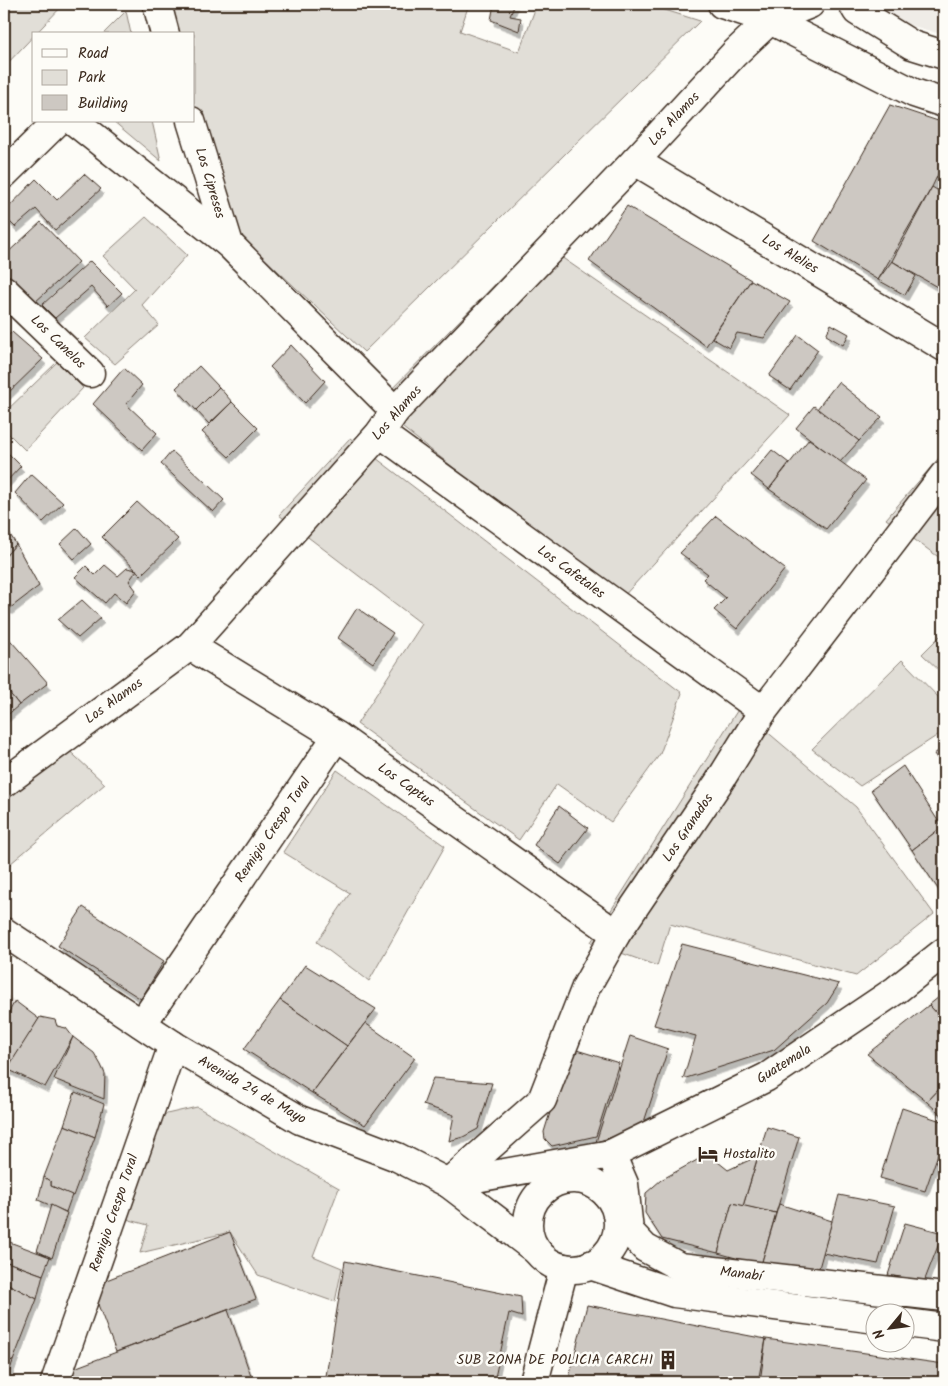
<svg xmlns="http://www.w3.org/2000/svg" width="948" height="1386" font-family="Kalam,sans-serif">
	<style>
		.built { fill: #efece7 }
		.green { fill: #e1ded7; stroke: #8e847a }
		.building { fill: #cdc8c2; stroke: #3b2a1e; filter: url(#shadow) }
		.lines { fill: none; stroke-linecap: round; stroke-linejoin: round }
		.minor-casing { stroke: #3b2a1e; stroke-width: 31 }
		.major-casing { stroke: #3b2a1e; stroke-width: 31 }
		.minor { stroke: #fdfcf7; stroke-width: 28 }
		.major { stroke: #fdfcf7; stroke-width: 28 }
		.labels { text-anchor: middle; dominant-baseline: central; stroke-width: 5; stroke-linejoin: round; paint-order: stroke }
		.street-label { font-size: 14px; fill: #3b2a1e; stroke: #fdfcf7 }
		.poi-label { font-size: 14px; fill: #3b2a1e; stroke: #fdfcf7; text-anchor: start }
	</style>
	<defs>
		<filter id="shadow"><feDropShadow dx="3" dy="5.5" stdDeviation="0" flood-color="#0004"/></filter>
	</defs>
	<rect width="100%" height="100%" fill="#fdfcf7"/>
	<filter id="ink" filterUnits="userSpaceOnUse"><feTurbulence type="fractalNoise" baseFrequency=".02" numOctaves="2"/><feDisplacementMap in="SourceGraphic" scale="10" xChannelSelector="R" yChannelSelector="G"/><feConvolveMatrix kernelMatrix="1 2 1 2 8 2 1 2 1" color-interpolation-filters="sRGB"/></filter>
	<g filter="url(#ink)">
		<g class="built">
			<path d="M878,4h66v31l-58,-17z"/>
			<path d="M4,993l11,8 -11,20z"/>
		</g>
		<g class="green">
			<path d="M4,4h60l-60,63z"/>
			<path d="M171,4h298l-9,27 59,21 18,-48h109l54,17 -336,331 -135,-127 -35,-109v-82h-17z"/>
			<path d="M126,11l5,23h-28z"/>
			<path d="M113,121h39l9,40z"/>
			<path d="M146,217l41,38 -45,50 17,20 -44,39 -30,-26 50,-49 -32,-33z"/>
			<path d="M538,241l252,174 -169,184 -246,-193z"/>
			<path d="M57,362l26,26 -58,62 -21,-21v-16z"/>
			<path d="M350,438l332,255 -22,61 -49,68 -54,-38 -38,56 -162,-116 65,-100 -143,-109z"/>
			<path d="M944,452v109l-58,-42z"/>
			<path d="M944,632v43l-22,-21z"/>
			<path d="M902,660l42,43v28l-84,55 -48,-37z"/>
			<path d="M739,708l117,99 78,107 -78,62 -186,-52 -13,42 -66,-24z"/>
			<path d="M61,743l44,41 -101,85v-82z"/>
			<path d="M337,770l108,76 -76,135 -52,-39 33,-49 -67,-41z"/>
			<path d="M197,1107l142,81 -26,68 29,12 -7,34 -77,-27 -28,-43 -90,21 8,-28 -29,-8 39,-101z"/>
		</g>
		<g class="building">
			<path d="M494,4h21l-5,12 11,2 -2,13 -28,-11z"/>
			<path d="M890,105l54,18v39l-12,25 -54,93 -64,-39z"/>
			<path d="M84,174l17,15 -46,41 -19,-21 -21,18 -11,-11v-4l32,-33 21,21z"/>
			<path d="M932,187l12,7v97l-52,-30z"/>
			<path d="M627,206l124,74 -45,66 -117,-85z"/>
			<path d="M41,222l38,40 -45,41 -30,-30v-17z"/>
			<path d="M90,261l32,32 -14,13 -17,-19 -36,31 -13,-13z"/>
			<path d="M892,261l24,15 -11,19 -27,-15z"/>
			<path d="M751,280l39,22 -26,36 -27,-5 -8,15 -17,-10z"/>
			<path d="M831,324l18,10 -6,11 -17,-10z"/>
			<path d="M12,332l31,27 -37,36 -2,-2v-54z"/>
			<path d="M798,335l20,15 -28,40 -21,-14z"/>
			<path d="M291,345l34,36 -20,22 -35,-36z"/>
			<path d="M199,366l20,21 -23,23 -20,-22z"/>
			<path d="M124,368l18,17 -16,19 31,29 -15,17 -49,-46z"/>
			<path d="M838,382l44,35 -23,24 -42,-32z"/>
			<path d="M219,387l13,15 -23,22 -13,-14z"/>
			<path d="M232,402l26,26 -29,29 -27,-25z"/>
			<path d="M814,406l45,35 -19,21 -44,-34z"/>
			<path d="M809,439l57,41 -40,49 -57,-40z"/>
			<path d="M4,449l17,17 -17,18z"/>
			<path d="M772,450l17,13 -20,26 -18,-14z"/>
			<path d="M172,451l52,49 -11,12 -52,-48z"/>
			<path d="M31,474l32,29 -20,19 -28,-29z"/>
			<path d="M137,502l41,37 -37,36 -39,-38z"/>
			<path d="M716,516l69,53 -48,60 -23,-19 12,-12 -23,-19 5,-5 -28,-21z"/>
			<path d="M4,525l12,19 -12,14z"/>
			<path d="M77,528l14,16 -17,15 -14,-15z"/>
			<path d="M16,544l23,42 -30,23 -5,-5v-46z"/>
			<path d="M105,565l13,11 9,-8 10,2 -8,11 7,9 -10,13 -12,-10 -9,10 -30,-26 11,-11 9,9z"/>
			<path d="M82,600l19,18 -23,20 -20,-18z"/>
			<path d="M357,608l36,25 -20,30 -35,-25z"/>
			<path d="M4,633l44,50 -29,22 -15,-19z"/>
			<path d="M4,686l15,19 -15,13z"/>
			<path d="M944,747v21l-10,-14z"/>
			<path d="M903,766l39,61 -30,23 -41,-60z"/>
			<path d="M559,806l29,22 -28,36 -26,-19z"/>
			<path d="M942,827l2,2v69l-32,-48z"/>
			<path d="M83,907l81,54 -23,38 -83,-53z"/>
			<path d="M682,944l157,40 -12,19 -53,47 -91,29 13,-43 -42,-11z"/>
			<path d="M305,965l71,44 -29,37 -67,-46z"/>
			<path d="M944,993v28l-15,-16z"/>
			<path d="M280,1000l67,46 -35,47 -68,-44z"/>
			<path d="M15,1001l24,18 -35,56v-54z"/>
			<path d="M929,1005l15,16v63l-17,18 -60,-48z"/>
			<path d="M40,1017l15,3 2,6 9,2 7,9 -28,50 -38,-18z"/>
			<path d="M365,1023l50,35 -50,67 -53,-32z"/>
			<path d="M630,1036l38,13 -26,79 -46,14z"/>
			<path d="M73,1037l21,16 7,12 4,9 -1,25 -50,-20z"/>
			<path d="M570,1048l49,15 -23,73 -44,10 -7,-7 -1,-7z"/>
			<path d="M433,1078l59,5 -14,46 -15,8 -14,4 5,-26 -31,-10z"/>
			<path d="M944,1084v33l-17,-15z"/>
			<path d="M75,1092l29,12 -9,33 -31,-12z"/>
			<path d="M902,1108l42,14v15l-19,54 -45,-13z"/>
			<path d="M64,1125l31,12 -22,59 -22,-10v-4l-7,-5z"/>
			<path d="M767,1127l32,10 -23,76 -33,-7z"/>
			<path d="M708,1154l20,16 30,-14 -15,50 -11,-3 -14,50 -56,-14 -17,-26 1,-20 15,-13z"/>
			<path d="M44,1177l7,5v4l21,9 -6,17 -28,-12z"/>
			<path d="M839,1195l56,11 -17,58 -55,-11z"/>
			<path d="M732,1203l44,10 -15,52 -43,-12z"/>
			<path d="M779,1204l53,17 -13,47 -58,-3z"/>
			<path d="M51,1205l16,8 -15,45 -15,-7z"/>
			<path d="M905,1223l38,10 -19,49 -36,-7z"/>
			<path d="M230,1232l26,67 -140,53 -25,-66z"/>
			<path d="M4,1240l46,17 -7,18 -39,-14z"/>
			<path d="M4,1261l39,14 -6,24 -33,-17z"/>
			<path d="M345,1261l176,36 1,20 -13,-4 -15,69h-169z"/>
			<path d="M4,1282l33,17 -24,62 -9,-3z"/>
			<path d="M587,1305l179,34 -8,43h-190z"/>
			<path d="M228,1310l25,72h-189l-3,-9z"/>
			<path d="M766,1339l178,25v18h-184z"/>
			<path d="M4,1358l9,3 -7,20 -2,-2z"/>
		</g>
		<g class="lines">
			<defs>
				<g id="minor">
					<path d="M157,4l8,30"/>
					<path d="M722,4l48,16 144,73 30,10"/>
					<path d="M853,4l4,7 55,34 32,10"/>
					<path d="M74,121l155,123 166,167"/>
					<path d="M191,121l38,123"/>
					<path d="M635,161l309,186"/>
					<path d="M4,174l54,-53"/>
					<path d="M4,290l86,83"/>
					<path d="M380,433l383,278"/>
					<path d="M190,646l147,90 279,198"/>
					<path d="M4,783l186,-137 190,-213 15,-22 240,-250 99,-107 36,-34 40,-16"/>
					<path d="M142,1024l195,-288"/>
					<path d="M611,1154l13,30 5,47 16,17 35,19 264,30"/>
					<path d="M448,1183l94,-83 44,-113 30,-53 103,-152 44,-71 181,-236"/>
					<path d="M590,1265l84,28 202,26"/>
					<path d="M906,1323l38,5"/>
					<path d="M55,1382l118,-337"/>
					<path d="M534,1382l30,-114"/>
				</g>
				<g id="major">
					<path d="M4,932l169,113 127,75 97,37 51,26 88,67"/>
					<circle cx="573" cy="1224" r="45"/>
					<path d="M448,1183l163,-29 156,-77 129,-87 48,-38"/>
				</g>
			</defs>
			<use href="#minor" class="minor-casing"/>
			<use href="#major" class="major-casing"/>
			<use href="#minor" class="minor"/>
			<use href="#major" class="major"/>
		</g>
	</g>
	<defs>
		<symbol id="hotel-bare" viewBox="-9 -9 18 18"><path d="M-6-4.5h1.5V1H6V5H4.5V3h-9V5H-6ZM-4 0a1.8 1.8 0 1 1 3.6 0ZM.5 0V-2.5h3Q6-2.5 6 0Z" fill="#3b2a1e" stroke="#fdfcf7" stroke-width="2.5" paint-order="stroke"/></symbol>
		<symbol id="building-bare" viewBox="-9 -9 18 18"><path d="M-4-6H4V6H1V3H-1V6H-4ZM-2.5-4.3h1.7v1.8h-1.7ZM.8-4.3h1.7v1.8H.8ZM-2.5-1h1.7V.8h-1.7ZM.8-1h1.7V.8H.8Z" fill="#3b2a1e" stroke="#fdfcf7" stroke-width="2.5" paint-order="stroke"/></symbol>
	</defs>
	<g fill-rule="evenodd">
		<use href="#hotel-bare" x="694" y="1140" width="28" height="28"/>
		<use href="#building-bare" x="654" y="1346" width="28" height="28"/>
	</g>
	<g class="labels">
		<g class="street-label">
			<text transform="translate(674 119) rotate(-47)">Los Alamos</text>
			<text transform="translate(210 183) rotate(73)">Los Cipreses</text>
			<text transform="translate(790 254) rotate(31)">Los Alelies</text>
			<text transform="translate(58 342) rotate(44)">Los Canelos</text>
			<text transform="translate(397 413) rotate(-49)">Los Alamos</text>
			<text transform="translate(571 572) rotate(36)">Los Cafetales</text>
			<text transform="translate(114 701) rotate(-36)">Los Alamos</text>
			<text transform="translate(406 785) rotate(35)">Los Captus</text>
			<text transform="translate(688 828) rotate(-56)">Los Granados</text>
			<text transform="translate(273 830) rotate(-56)">Remigio Crespo Toral</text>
			<text transform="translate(784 1064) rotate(-32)">Guatemala</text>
			<text transform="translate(252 1090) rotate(30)">Avenida 24 de Mayo</text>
			<text transform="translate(114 1213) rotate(-71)">Remigio Crespo Toral</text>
			<text transform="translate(741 1274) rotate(7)">Manabí</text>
		</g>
		<g class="poi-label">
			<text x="723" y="1154">Hostalito</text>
			<text x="653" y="1360" text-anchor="end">SUB ZONA DE POLICIA CARCHI</text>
		</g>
	</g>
	<rect width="948" height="1386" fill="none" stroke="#fdfcf7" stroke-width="20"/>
	<rect x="10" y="10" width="928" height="1366" fill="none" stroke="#3b2a1e" stroke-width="2" filter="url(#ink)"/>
	<rect x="32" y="32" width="162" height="90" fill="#fdfcf7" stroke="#afa8a0"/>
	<rect x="42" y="49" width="25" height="8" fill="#fdfcf7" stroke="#afa8a0"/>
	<text x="78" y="58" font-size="15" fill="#3b2a1e">Road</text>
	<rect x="42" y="70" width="25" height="15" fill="#e1ded7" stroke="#afa8a0"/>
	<text x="78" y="82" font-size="15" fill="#3b2a1e">Park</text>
	<rect x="42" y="95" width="25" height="15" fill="#cdc8c2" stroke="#afa8a0"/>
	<text x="78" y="108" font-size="15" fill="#3b2a1e">Building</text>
	<g transform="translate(890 1328) rotate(241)"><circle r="24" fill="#fdfcf7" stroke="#afa8a0"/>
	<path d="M0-4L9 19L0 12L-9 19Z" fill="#3b2a1e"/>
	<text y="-8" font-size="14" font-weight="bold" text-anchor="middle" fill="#3b2a1e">N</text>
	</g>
</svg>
